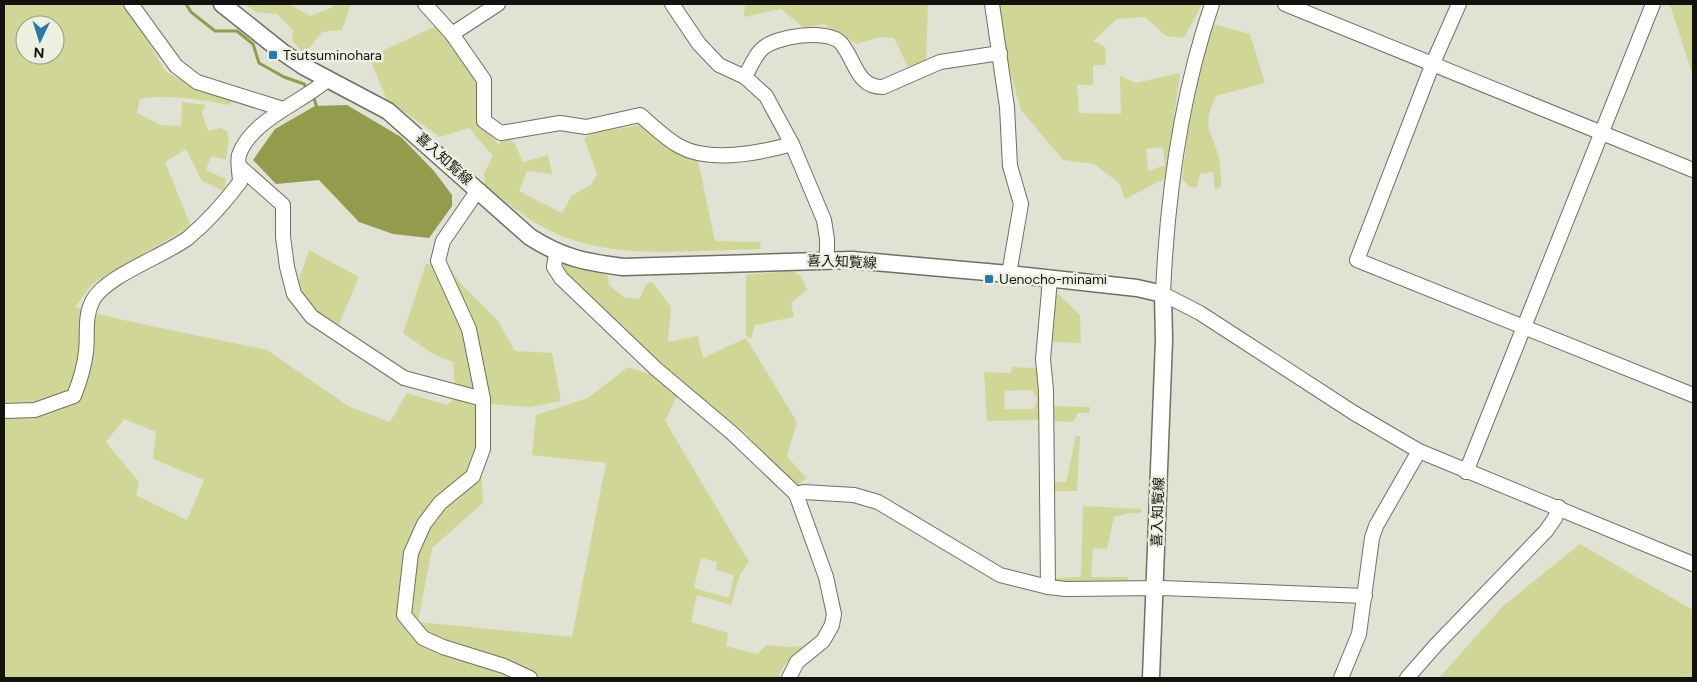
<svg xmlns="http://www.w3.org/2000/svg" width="1697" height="682" font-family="Figtree,'Noto Sans JP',sans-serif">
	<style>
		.green { fill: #d0d796; fill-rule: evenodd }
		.water { fill: #949b4d }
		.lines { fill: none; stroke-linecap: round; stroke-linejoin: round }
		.stream { stroke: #949b4d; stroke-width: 3 }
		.minor-casing { stroke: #6f7064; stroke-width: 16 }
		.major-casing { stroke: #6f7064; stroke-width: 19 }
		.minor { stroke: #fff; stroke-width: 14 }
		.major { stroke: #fff; stroke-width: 16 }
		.poi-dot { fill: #2879aa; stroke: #edefe1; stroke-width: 2 }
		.labels { text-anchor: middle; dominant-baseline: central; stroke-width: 5; stroke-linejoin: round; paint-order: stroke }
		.poi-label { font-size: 14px; fill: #12130e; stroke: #edefe1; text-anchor: start }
		.street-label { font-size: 14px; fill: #12130e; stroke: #edefe1 }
	</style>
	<rect width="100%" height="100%" fill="#e0e2d4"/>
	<g class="green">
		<path d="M4,4h117l11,11 34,57 32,17 35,9 -3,7c-29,-5 -61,-11 -90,-6l-3,14 24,12 20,1 1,-24 24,3 -4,8 6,18 13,-3 6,3 2,8 -3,21 -15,-4 -5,14 20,9 -2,12 -22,-10 -16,-32 -21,13 26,64 -99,58 -17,23 43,12 149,31 81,56 42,16 17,-29 40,12 9,-8 23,12 4,94 -51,45 -14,74 154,15 34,-174 -74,-8 4,-40 52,-17 40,-31 27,9 22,20 -12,25 84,141 -9,12 -9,31 -34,-10 -6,27 37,11 -2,13 31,8 10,-9 19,2 21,-1c-11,9 -26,17 -28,32h-775v-262c32,-1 56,0 80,-25l-35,10 -45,3zM25,25h30v30h-30zM124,419l32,13 -3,27 51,21 -17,40 -51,-25 3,-13 -33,-40zM701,558l16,4 -1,8 18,5 -5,23 -35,-10z"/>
		<path d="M245,4h44l21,12 23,-9v-3h18l-9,26 -20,2 -18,23 -12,-15 1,-10 -16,-16 -21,-2z"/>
		<path d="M745,4h183l-2,58 -18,5 -14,-29 -13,-1 -25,7 -32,-20 -20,4 -23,-19 -37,8z"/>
		<path d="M997,4h205l-18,34 -18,-2 -21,-19 -28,2 -24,22 12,6 1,18h-13v20h-16l2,28 42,1 -1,-38 16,7 44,-10 -9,69 -1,34 -45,23 -6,-16 -25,-19 -31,-4 -42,-50 -17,-60zM1163,147l2,18 -17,6 -2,-22z"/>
		<path d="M1667,4h26v72l-22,-68z"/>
		<path d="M1213,24l37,10 15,49 -49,13c-17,35 -1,36 4,68 1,7 1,16 1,23l-6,3 -2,-18 -13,2 -3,13h-7l-8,-8 13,-105z"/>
		<path d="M436,26l21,19 8,22 14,12 1,43 20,24v-8h9l6,6 8,18 25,-7 4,19 -25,-3 -8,20 43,22 10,-18 19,-10 6,-11 -13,-36 10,-5 50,-9 22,22 32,15 17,80 45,1 1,7c-65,1 -135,11 -197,-12 -29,-11 -55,-32 -79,-52l-1,-12 9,-17 -24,-28 -29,9 -53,-37 -18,-43z"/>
		<path d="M309,250l50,27 -20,47 -21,-10 -22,-26z"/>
		<path d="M566,263l42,12 1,10 15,12 15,2 8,-16h6l18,24 -3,35 30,-6 5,22 43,-20 51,84 -10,34 19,22 -10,10 -52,-56 -82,-66 -100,-97z"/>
		<path d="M426,264l23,4 12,16 37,37 17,30 37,2 9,48 -31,6 -41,-3 -34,-18 -2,-24 -20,-8 -30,-21z"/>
		<path d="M792,271l9,5 6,14 -16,13 3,14 -39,8 -4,14 -5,-3v-61z"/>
		<path d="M1058,294l22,21 1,28 -31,-1 4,-47z"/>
		<path d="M1012,367l28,1 3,38 47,1v6h-12l-5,9 -19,-1 -3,29 -10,-30 -54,1 -3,-49 27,1zM1033,390l4,10 -3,9h-30l1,-18z"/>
		<path d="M1076,436h4l-3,55h-24v-9h13z"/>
		<path d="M1083,506l58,3v4h-11l-16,4 -7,32 -14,-1 -2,29h37l1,5h-75v-4l27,-1z"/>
		<path d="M1580,544l113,66v68h-254l64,-72z"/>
	</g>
	<path class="water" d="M347,105l54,32 33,34 18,24v11l-23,32 -36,-4 -34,-12 -40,-42 -43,4 -23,-24 22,-31 40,-23z"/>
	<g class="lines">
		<g class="stream">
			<path d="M186,4l5,8 24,19h22l16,13 6,19 25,14 20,7 3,5"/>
			<path d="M314,98l3,10"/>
		</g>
		<defs>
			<g id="minor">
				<path d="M131,4l45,62 21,16 86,27"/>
				<path d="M425,4l27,30 32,46v41l17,12 59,-10 26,4 54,-12c12,10 25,23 39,31 30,17 81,7 113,-2"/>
				<path d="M672,4l27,40 20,21 26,12 21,19 26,48 32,76 3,19v21"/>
				<path d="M992,4l15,103 3,59 11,38 -12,70"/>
				<path d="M1212,4c-31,91 -45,194 -49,290l37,19 154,100 65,38 274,113"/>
				<path d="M1285,4l408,166"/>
				<path d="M1459,4l-26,59 -76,197 336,135"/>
				<path d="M452,34l46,-30"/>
				<path d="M745,77c5,-9 9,-20 16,-27 12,-14 67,-22 80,-7 15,18 15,44 42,44l57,-25 60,-9"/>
				<path d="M239,166l44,39v32l4,30 7,27 18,23 92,61 79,21"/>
				<path d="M478,190l-35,51 -5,20 31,68 14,70v50l-10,27 -33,27 -16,21 -13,29 -7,62 19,23 20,9 61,19 26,12"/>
				<path d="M556,253l-2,14 7,11 94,90 77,65 64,61 30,83 8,37 -2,11 -9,16 -26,21 -8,16"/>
				<path d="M4,411l31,-1 39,-14c6,-15 10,-28 12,-44 2,-17 -2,-36 7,-52 13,-24 71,-44 95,-62 19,-16 37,-36 52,-56 0,-7 -3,-20 -1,-27 12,-35 62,-52 88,-75"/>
				<path d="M1466,472l187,-468"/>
				<path d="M796,494l8,-2 50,3 24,7 122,73 48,12 18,2 96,-1 203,8"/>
				<path d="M1048,587l-2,-197 -3,-31 7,-80"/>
				<path d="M1341,678l18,-44 13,-96 4,-12 43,-75"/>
				<path d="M1407,678l29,-33 110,-114 9,-13 4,-11"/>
			</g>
			<path id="major" d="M222,4l59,47 22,15 85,45 142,126c33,21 55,25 93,30l229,-7 157,14 128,14 26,6 1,46 -13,338"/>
		</defs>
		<use href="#minor" class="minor-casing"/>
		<use href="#major" class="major-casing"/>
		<use href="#minor" class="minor"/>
		<use href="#major" class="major"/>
	</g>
	<g class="poi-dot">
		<rect x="268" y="50" width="10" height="10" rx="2.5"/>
		<rect x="984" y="274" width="10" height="10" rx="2.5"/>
	</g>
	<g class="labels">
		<g class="poi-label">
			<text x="283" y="55">Tsutsuminohara</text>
			<text x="999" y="279">Uenocho-minami</text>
		</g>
		<g class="street-label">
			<text transform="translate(444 159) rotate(42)">喜入知覧線</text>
			<text transform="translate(842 262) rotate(2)">喜入知覧線</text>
			<text transform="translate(1158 512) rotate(-88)">喜入知覧線</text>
		</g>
	</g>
	<rect width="1697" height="682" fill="none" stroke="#12130e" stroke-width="10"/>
	<g transform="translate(40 40) rotate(184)"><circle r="24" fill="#edefe1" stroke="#95978d"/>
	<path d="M0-4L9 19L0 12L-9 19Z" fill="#2879aa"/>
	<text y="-8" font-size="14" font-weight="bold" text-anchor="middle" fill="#12130e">N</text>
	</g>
</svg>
